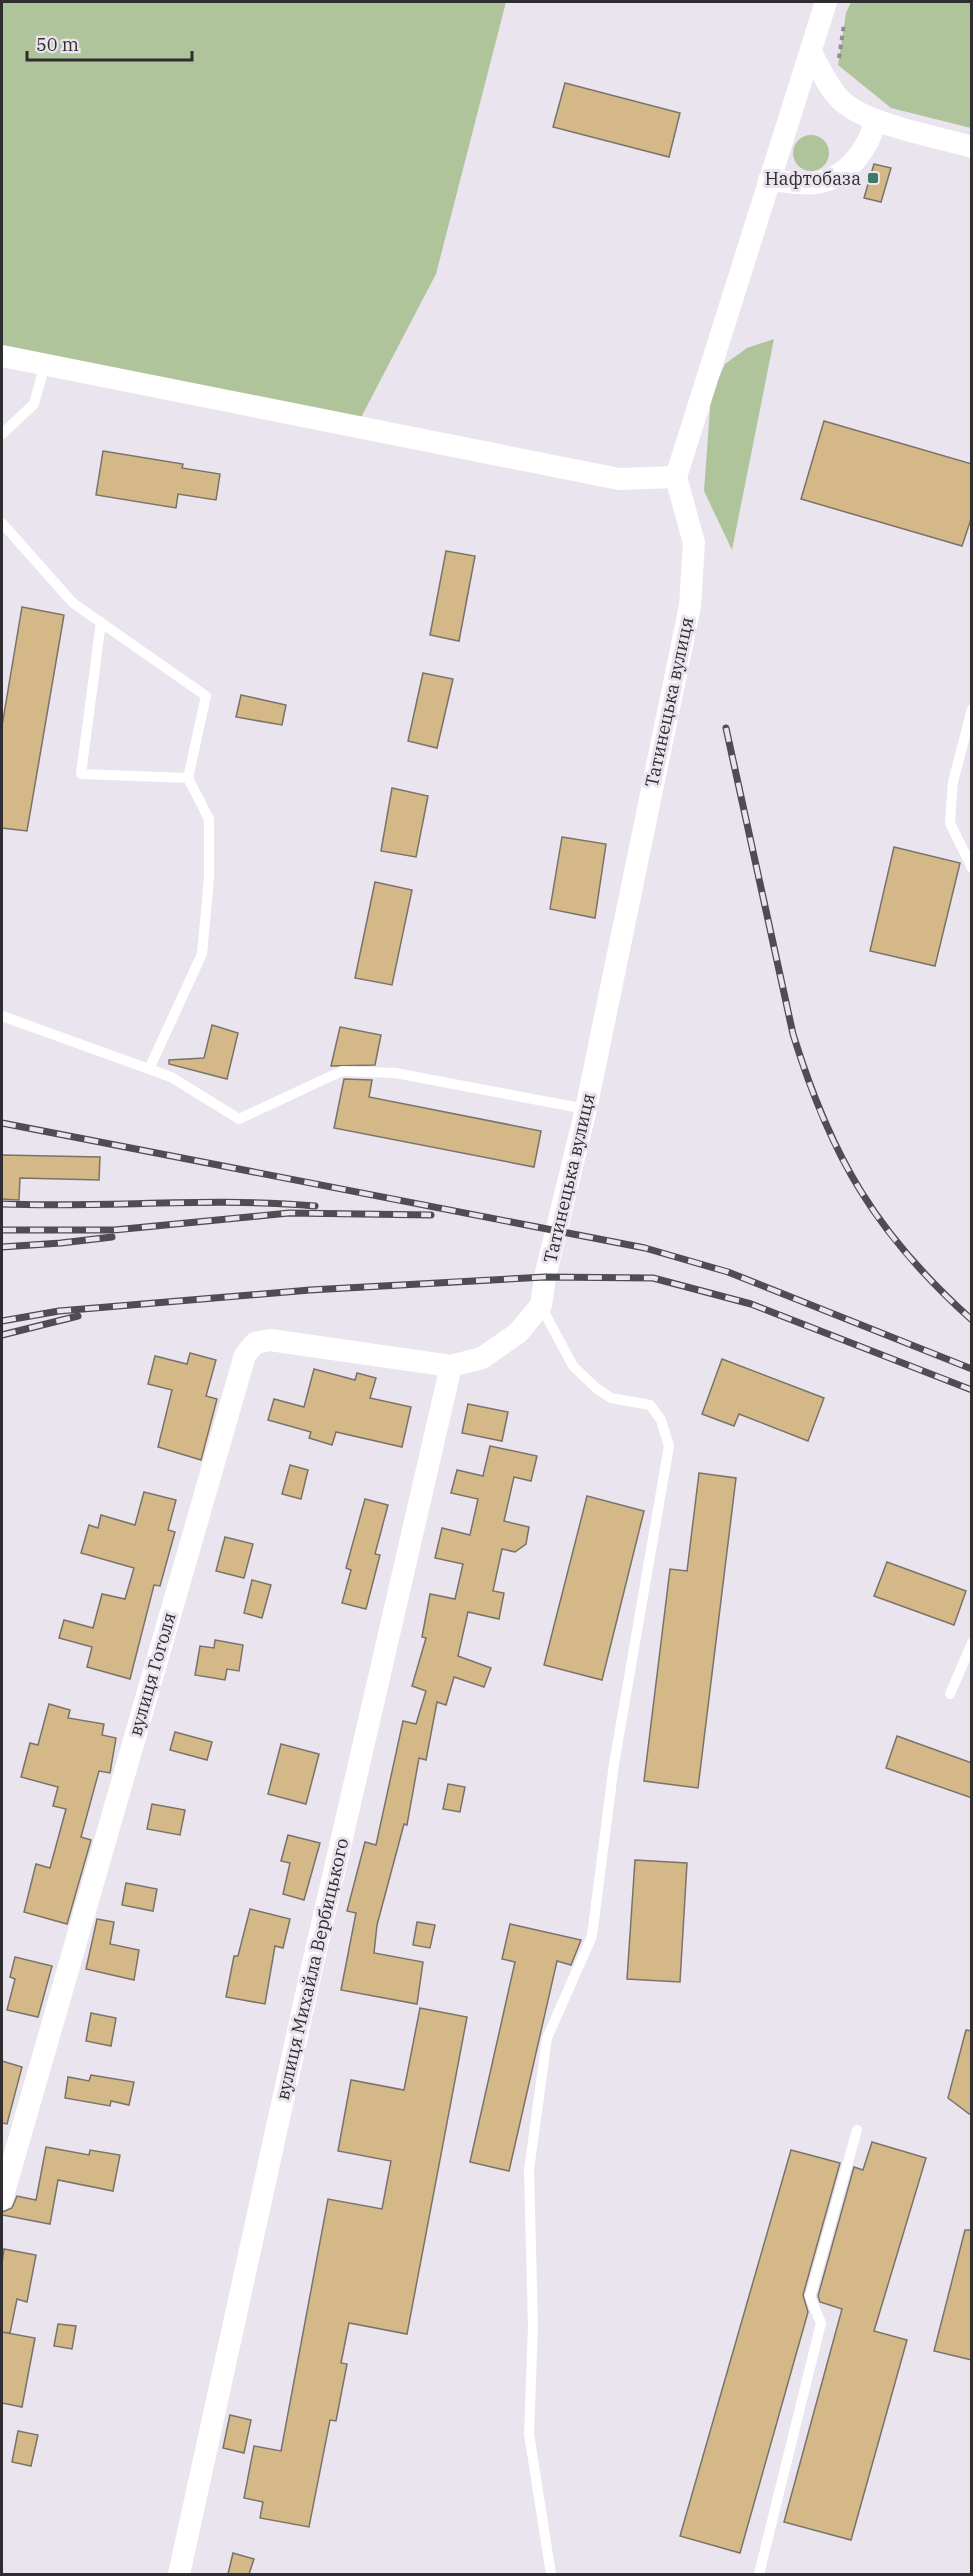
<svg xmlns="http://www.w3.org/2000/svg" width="973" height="2576" font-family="'IBM Plex Serif',serif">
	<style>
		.green { fill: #b0c49b }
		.building { fill: #d5b888; stroke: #79736a; stroke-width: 1.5 }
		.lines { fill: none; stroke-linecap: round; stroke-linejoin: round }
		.path { stroke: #918d93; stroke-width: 4; stroke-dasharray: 4.5 4.5; stroke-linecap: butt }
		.lane { stroke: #fff; stroke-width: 10 }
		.street { stroke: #fff; stroke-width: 22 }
		.rail-casing { stroke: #4f4d51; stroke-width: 7 }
		.rail { stroke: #eae4ee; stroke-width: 4.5; stroke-dasharray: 14; stroke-linecap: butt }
		.poi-dot { fill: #3e7b67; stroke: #eae4ee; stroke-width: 2 }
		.labels { text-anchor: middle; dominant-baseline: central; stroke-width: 6; stroke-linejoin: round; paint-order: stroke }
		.poi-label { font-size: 18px; fill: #2f2d30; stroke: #eae4ee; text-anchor: end }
		.street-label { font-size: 18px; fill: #2f2d30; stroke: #eae4ee }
	</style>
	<rect width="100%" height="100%" fill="#eae4ee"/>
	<g class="green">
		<path d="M2,2h504l-70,272 -80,153 -354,-69z"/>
		<path d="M851,2h120v126l-80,-20 -53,-43 8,-52z"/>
		<circle cx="811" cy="153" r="18"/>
		<path d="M774,339l-42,211 -28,-59 7,-96 14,-31 22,-16z"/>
	</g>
	<g class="building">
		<path d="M565,83l115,30 -11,44 -116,-30z"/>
		<path d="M874,164l17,4 -10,34 -17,-4z"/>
		<path d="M824,421l148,43v52l-10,30 -161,-47z"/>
		<path d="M103,451l80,13 -1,4 38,6 -4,26 -38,-6 -2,14 -80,-13z"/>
		<path d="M446,551l29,5 -16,85 -29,-6z"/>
		<path d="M22,607l42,8 -37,216 -25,-3v-102z"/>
		<path d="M423,673l30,6 -16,69 -29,-7z"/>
		<path d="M241,695l45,10 -4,20 -46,-8z"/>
		<path d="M392,788l36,8 -12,61 -35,-6z"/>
		<path d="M562,837l44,7 -11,74 -45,-9z"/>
		<path d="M894,847l66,16 -25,103 -65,-15z"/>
		<path d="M375,882l37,8 -20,95 -37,-7z"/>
		<path d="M212,1025l26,8 -11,46 -58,-15v-4l35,-2z"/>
		<path d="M340,1027l41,8 -6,30 -44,1z"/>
		<path d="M344,1079l28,1 -3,17 172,34 -7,36 -200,-39z"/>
		<path d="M2,1155l98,2 -1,23 -79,-2 -1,22 -17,-1z"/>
		<path d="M190,1353l26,7 -10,36 11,3 -16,61 -43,-13 14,-57 -24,-6 7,-28 32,8z"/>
		<path d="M722,1359l102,39 -16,43 -69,-27 -5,12 -32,-12z"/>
		<path d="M314,1369l41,11 2,-7 19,5 -6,20 41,9 -9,40 -66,-15 -4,13 -23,-7 2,-6 -43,-12 6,-21 30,8z"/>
		<path d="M468,1404l40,8 -6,29 -40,-8z"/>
		<path d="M490,1446l47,10 -6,25 -17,-4 -10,44 25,6 -3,17 -11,8 -13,-3 -9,42 11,2 -5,26 -31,-7 -10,44 33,12 -7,19 -30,-10 -8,28 -9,-3 -11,58 -7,-2 -12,67 -3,-1 -27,101 -3,28 49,9 -6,42 -76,-14 15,-77 -9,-2 18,-69 11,3 27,-124 13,3 10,-33 -14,-5 14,-48 -4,-1 8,-43 25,5 8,-35 -28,-6 7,-30 28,7 8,-36 -27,-6 6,-23 26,6z"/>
		<path d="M290,1465l18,5 -7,29 -19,-5z"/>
		<path d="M699,1473l37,5 -38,310 -54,-7 26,-212 17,2z"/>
		<path d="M144,1492l32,8 -8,30 7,2 -15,54 -6,-1 -24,94 -43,-12 5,-20 -33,-9 5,-18 29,8 9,-34 23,5 9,-31 -53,-15 8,-28 9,3 3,-13 34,10z"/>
		<path d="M587,1496l57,15 -42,169 -58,-15z"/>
		<path d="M365,1499l23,6 -13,49 5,1 -14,54 -24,-6 9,-33 -5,-2z"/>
		<path d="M225,1537l28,7 -9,34 -28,-7z"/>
		<path d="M887,1562l79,29 -12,34 -80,-29z"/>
		<path d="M252,1580l19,5 -9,33 -18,-5z"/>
		<path d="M215,1640l28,5 -4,26 -12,-2 -2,11 -30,-5 5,-29 14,2z"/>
		<path d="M49,1704l21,6 -2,8 36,6 -2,11 14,3 -6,35 -11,-2 -18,66 10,3 -24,84 -43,-12 12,-48 14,4 16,-59 -13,-3 5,-19 -37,-10 9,-34 8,2z"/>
		<path d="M175,1732l37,10 -5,18 -37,-10z"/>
		<path d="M897,1736l75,27v35l-86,-30z"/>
		<path d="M281,1744l38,10 -13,50 -38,-10z"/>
		<path d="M448,1784l17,3 -5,25 -17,-3z"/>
		<path d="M152,1804l33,6 -5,25 -33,-6z"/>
		<path d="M288,1835l32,8 -16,57 -21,-6 7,-31 -9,-2z"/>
		<path d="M635,1860l52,3 -7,119 -53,-3z"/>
		<path d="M126,1883l31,6 -4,22 -31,-6z"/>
		<path d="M250,1909l40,10 -7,29 -8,-2 -10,58 -39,-7 8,-41h4z"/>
		<path d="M97,1919l17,3 -4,22 29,6 -5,30 -48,-11z"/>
		<path d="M417,1922l18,3 -5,23 -17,-3z"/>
		<path d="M510,1924l71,16 -10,25 -14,-4 -48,210 -39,-9 45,-200 -13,-3z"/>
		<path d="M15,1957l37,9 -14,51 -31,-7 8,-31 -5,-2z"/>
		<path d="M420,2008l47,9 -60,317 -58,-11 -8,40 6,1 -11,57 -6,-1 -21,107 -49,-9 3,-16 -19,-4 10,-52 27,5 47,-252 54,10 9,-48 -53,-10 13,-71 53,10z"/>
		<path d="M91,2013l25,5 -5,28 -25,-5z"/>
		<path d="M966,2030l6,1v85l-24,-18z"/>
		<path d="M2,2061l20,6 -15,57 -5,-1z"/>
		<path d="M91,2075l43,7 -5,23 -18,-4 -1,5 -45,-8 3,-21 21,4z"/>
		<path d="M872,2142l54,16 -52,173 33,9 -56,200 -67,-18 58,-213 -22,-7 -2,-6 36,-129 9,3z"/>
		<path d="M46,2147l43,8 1,-5 30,5 -7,36 -55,-11 -8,44 -48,-9v-3l10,-4 5,-12 19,4z"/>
		<path d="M791,2150l49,13 -37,132 5,17 -68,241 -60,-17z"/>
		<path d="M965,2230h7v130l-38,-9z"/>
		<path d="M4,2249l32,6 -9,47 -10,-3 -7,34 -8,-1 33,6 -13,69 -20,-4v-140z"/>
		<path d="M58,2324l18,2 -4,23 -18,-3z"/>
		<path d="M230,2415l21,5 -7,33 -21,-5z"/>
		<path d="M18,2431l20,4 -7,31 -19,-4z"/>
		<path d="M233,2553l21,6 -5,15h-21z"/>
	</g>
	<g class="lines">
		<path class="path" d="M839,58l5,-34"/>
		<g class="lane">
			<path d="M2,434l32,-30 11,-40"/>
			<path d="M2,523l71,80 133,93 -18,82 21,41v59l-7,76 -53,115"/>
			<path d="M101,622l-20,152 107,4"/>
			<path d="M972,709l-19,73 -3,41 22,45"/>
			<path d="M2,1016l169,61 68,42 103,-48 53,2 191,36"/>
			<path d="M541,1306l32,60 23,22 15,10 39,7 11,15 8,26 -55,318 -22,172 -45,102 -18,132 4,156 -4,108 22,140"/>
			<path d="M950,1694l22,-51"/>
			<path d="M759,2574l62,-251 -11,-26 47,-167"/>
		</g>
		<g class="street">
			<path d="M811,53c9,15 17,35 30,47 23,24 97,37 131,47"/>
			<path d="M769,180c14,1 32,5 46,3 32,-4 53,-34 61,-63"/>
			<path d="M2,356l617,123 57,-2"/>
			<path d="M2,2199l243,-844 10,-12 15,-3 181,26 31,-8 36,-25 23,-28 4,-28 41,-168 104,-503 4,-63 -18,-66 150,-475"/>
			<path d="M179,2574l132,-602 140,-606"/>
		</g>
		<defs>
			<g id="rail">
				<path d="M726,728l67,306c38,123 82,199 179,286"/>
				<path d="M2,1123l643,125 83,24 244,97"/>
				<path d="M2,1204c104,4 209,-7 313,2"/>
				<path d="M2,1230h112l175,-17 142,2"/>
				<path d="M2,1247l59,-4 51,-6"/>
				<path d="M2,1321l57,-10 251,-21 235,-13 108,1 98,26 221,86"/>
				<path d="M2,1335l76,-19"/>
			</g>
		</defs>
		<use href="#rail" class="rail-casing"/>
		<use href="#rail" class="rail"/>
	</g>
	<rect class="poi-dot" x="867" y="172" width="12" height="12" rx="3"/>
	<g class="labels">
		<g class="poi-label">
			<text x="861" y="178">Нафтобаза</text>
		</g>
		<g class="street-label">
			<text transform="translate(669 702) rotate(-78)">Татинецька вулиця</text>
			<text transform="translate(569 1178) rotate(-77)">Татинецька вулиця</text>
			<text transform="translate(152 1674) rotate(-74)">вулиця Гоголя</text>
			<text transform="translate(312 1969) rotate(-77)">вулиця Михайла Вербицького</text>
		</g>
	</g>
	<rect width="973" height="2576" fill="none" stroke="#2f2d30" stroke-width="6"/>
	<path d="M27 51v9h165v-9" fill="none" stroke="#2f2d30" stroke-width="3"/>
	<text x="36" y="51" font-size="18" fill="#2f2d30" stroke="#eae4ee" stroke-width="4.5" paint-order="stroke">50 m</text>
</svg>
